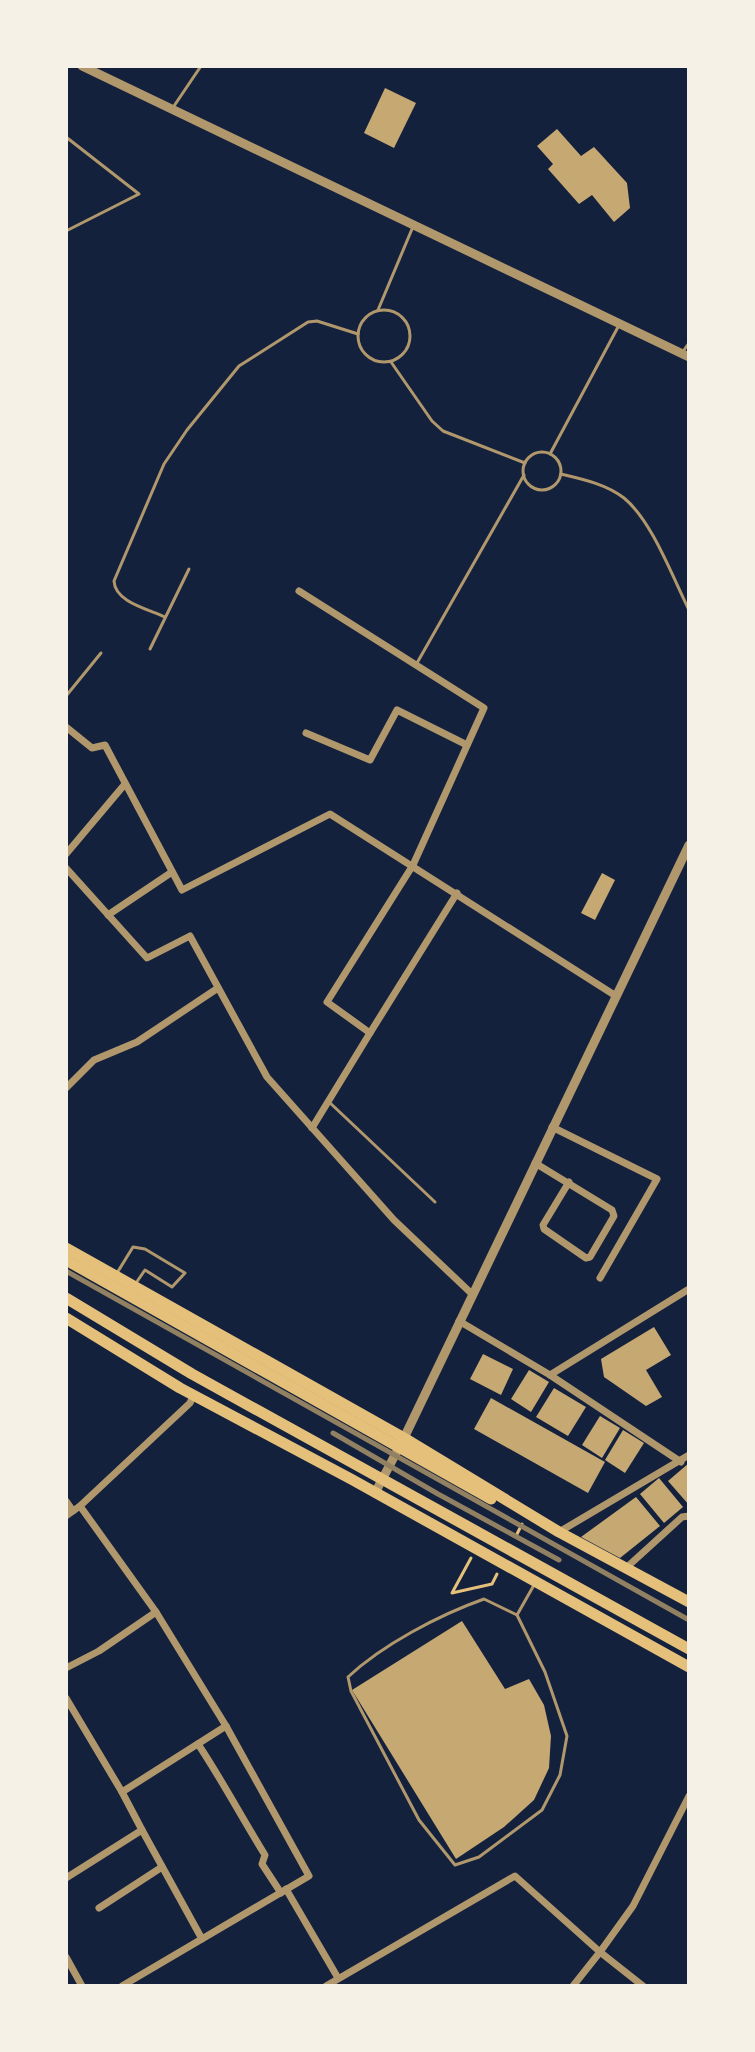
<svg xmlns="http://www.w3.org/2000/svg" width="755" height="2052" font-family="'Source Sans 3',sans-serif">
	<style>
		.building { fill: #c6a872 }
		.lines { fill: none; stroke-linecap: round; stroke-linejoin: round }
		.path { stroke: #e5c07b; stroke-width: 3 }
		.service { stroke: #b1986c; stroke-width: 3 }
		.minor { stroke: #b1986c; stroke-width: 7 }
		.tertiary { stroke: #b1986c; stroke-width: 9 }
		.trunk { stroke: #e5c07b; stroke-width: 11 }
		.rail { stroke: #918062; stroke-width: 5 }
	</style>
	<rect width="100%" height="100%" fill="#14213d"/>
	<g class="building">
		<path d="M385,88l31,15 -22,45 -30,-15z"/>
		<path d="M557,129l24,27 13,-9 33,36 3,25 -16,14 -22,-27 -13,9 -31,-35 5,-5 -16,-18z"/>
		<path d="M602,873l13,7 -20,40 -14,-7z"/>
		<path d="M654,1327l17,28 -25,15 16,27 -16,9 -42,-29 -3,-18z"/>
		<path d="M483,1354l30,15 -12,26 -31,-16z"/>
		<path d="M529,1370l20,12 -18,30 -20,-13z"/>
		<path d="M554,1388l32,19 -18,29 -32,-19z"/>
		<path d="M491,1398l114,64 -17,31 -114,-64z"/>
		<path d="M600,1416l20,12 -18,30 -20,-13z"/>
		<path d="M623,1430l21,13 -19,30 -20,-13z"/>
		<path d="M689,1463v42l-21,-24z"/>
		<path d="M659,1478l24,29 -19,16 -24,-29z"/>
		<path d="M636,1497l24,29 -40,32 -39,-21z"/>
		<path d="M462,1621l43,68 24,-10 15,26 7,31 -2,32 -15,32 -30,27 -48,32 -104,-169z"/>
	</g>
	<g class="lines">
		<g class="path">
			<path d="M514,1536h2l6,-12"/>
			<path d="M471,1558l-19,35 40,-9 5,-10"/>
		</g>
		<g class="service">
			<path d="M174,106l27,-40"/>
			<path d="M66,137l73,57 -73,37"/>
			<circle cx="384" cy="336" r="26"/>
			<path d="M378,310l34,-81"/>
			<path d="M684,350l5,-7"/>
			<path d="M391,362l41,59 11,10 82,32"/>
			<circle cx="542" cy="471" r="19"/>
			<path d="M550,454l68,-127"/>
			<path d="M561,474c21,5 45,10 63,24 28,23 48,78 65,112"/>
			<path d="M165,617c-17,-8 -50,-15 -51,-36l50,-117 23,-34 52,-64 69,-44 9,-1 41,13"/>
			<path d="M150,649l39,-80"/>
			<path d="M417,663l107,-188"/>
			<path d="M66,696l35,-43"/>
			<path d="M328,1101l107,101"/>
			<path d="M117,1273l16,-26 12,2 40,24 -13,14 -27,-17 -9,13"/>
			<path d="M517,1615l-33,-16c-45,16 -102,46 -136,78l3,14 68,129 36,45 24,-8 63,-47 18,-35 7,-39 -22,-64 -28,-57 17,-30"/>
		</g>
		<g class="minor">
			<path d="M299,591l185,117 -71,157 -86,137 43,31 87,-140"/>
			<path d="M66,727l26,21 13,-3 77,145 148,-76 286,182"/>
			<path d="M306,733l64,27 27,-50 70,35"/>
			<path d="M66,854l59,-70"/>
			<path d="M66,868l81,90 43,-22 77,141 127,143 78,74"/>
			<path d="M108,915l64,-43"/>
			<path d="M66,1088l28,-28 43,-18 81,-54"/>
			<path d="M552,1127l105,52 -57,99"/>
			<path d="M312,1128l58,-95"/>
			<path d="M535,1163l77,47 2,6 -24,41 -4,1 -42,-29 -1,-4 26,-43"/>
			<path d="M459,1321l91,54 131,87"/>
			<path d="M550,1375l139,-86"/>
			<path d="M66,1501l7,10"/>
			<path d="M80,1506l76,106 70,114 83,150 -187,110"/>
			<path d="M66,1516l14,-10 110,-103 4,-9"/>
			<path d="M559,1532l130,-77"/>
			<path d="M626,1568l56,-51 7,-1"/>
			<path d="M66,1668l33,-17 57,-39"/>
			<path d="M66,1698l56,94"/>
			<path d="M198,1744c24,36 44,74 67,111l-3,9 19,29"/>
			<path d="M142,1830l60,109"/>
			<path d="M66,1878l76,-48 -20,-38 104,-66"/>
			<path d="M286,1889l52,89"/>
			<path d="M99,1908l63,-41"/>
			<path d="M66,1957l16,29"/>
			<path d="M326,1986l189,-110 85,76 33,-46 56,-110"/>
			<path d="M573,1986l27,-34 43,34"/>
		</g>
		<g class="tertiary">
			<path d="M82,66l607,291"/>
			<path d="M375,1493l29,-55 285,-593"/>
		</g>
		<g class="trunk">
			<path d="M66,1248l338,190 155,94 130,70"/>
			<path d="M66,1260l425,239"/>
			<path d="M66,1298l126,76 497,275"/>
			<path d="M66,1318l114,70 171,91 338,188"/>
		</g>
		<g class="rail">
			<path d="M66,1271l623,349"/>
			<path d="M333,1433l105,61 121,66"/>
		</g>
	</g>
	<rect width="755" height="2052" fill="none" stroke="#f6f1e7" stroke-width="136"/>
</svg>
